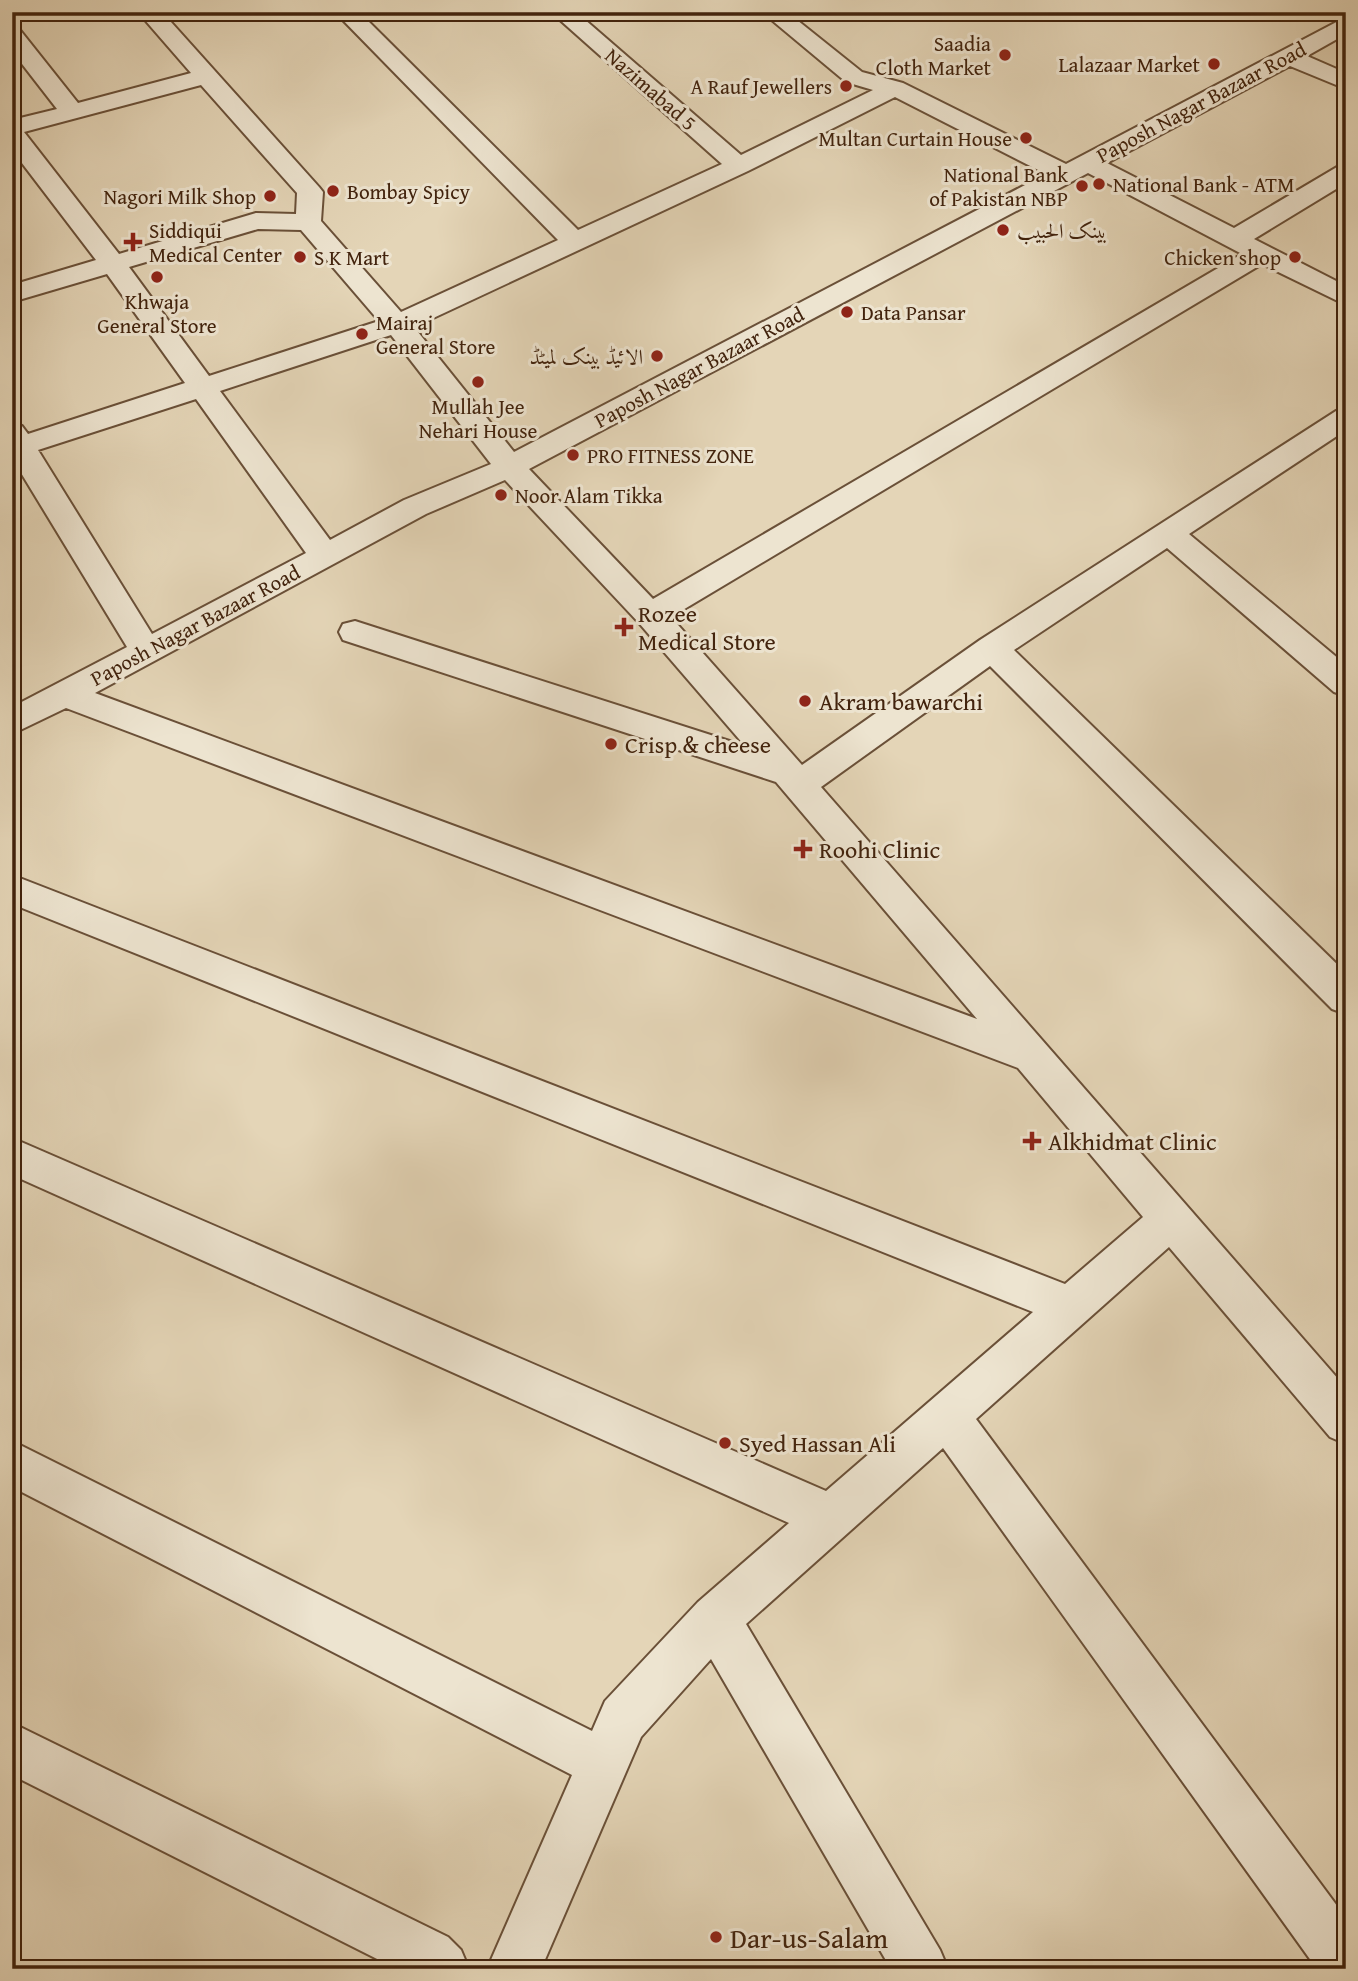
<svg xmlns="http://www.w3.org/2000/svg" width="1358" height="1981" font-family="'Gentium Book Plus',Amiri,serif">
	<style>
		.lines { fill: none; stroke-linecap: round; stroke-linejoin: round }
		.minor-casing { stroke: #6a5038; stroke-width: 4 }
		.minor { fill: #ede4d0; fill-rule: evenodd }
		.poi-dot { fill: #8f2418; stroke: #ede4d0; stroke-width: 2.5 }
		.labels { text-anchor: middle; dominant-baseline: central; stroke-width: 6; stroke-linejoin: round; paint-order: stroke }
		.far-poi-label { font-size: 21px; fill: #42230d; stroke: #ede4d0; text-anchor: start }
		.far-street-label { font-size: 21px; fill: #42230d; stroke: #ede4d0 }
		.poi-label { font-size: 24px; fill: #42230d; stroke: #ede4d0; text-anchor: start }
		.near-poi-label { font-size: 28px; fill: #42230d; stroke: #ede4d0; text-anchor: start }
	</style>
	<rect width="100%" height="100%" fill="#e4d5b7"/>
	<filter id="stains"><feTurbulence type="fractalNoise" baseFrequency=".00286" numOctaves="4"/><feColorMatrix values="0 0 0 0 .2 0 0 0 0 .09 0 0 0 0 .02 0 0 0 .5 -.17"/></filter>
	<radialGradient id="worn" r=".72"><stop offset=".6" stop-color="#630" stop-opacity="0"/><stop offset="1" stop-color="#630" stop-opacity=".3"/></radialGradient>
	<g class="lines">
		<defs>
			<g id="minor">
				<path d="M138,12h24l157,175 4,5 -2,29 80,91 157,-72 -223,-228h24l219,218 144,-66 -171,-152h25l165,143 132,-65 -27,-8 -84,-70h25l75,60 41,11 163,81 280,-147v17l-39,22 39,17v16l-56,-23 -183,97 127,65 103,-61 9,-3v19l-92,56 92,47v19l-84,-41 -591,353 131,148 178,-125 356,-229 10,-3v22l-157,104 157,131v31l-12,-4 -167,-144 -153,102 332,323v41l-14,-5 -342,-343 -169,121 525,601v56l-16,-7 -161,-190 -193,172 370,499v51h-29l-374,-521 -197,176 194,326 8,19h-57l-180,-310 -70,78 -100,232h-54l85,-194 -560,-288v-46l580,290 13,-30 93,-99 91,-79 -777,-348v-37l814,353 207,-179 -1021,-408v-29l1053,409 78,-67 -125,-149 -952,-360 -54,26v-27l115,-60 -115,-189v-35l10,3 6,8 157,-51 -78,-109 -95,28v-17l84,-25 -84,-110v-30l45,-11 -45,-58v-23l8,2 58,73 113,-30zM201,85l96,108 -1,21 -40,-1 -137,41 -95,-122zM895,97l151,77 -532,278 -100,-125 334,-156zM1088,173l154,81 -589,345 -124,-130zM258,229l43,1 78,91 -170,55 -80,-109zM391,335l100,129 -87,36 -74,40 -110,-149zM196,399l110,154 -154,81 -114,-184zM505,480l134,143 106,123 -390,-125 -12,3 -4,8 4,8 433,142 201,237 -882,-326 331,-179z"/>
				<path d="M12,1723l436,214 13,13 8,19h-72l-385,-194z"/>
			</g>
		</defs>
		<use href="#minor" class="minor-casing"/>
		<use href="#minor" class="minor"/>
	</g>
	<g class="poi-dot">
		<circle cx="1005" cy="55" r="7"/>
		<circle cx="1214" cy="64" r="7"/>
		<circle cx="846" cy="86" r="7"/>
		<circle cx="1026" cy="138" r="7"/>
		<circle cx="1099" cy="184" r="7"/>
		<circle cx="1082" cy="186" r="7"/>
		<circle cx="333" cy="191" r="7"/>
		<circle cx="270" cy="196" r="7"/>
		<circle cx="1003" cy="230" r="7"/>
		<path d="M129.5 231.5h7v7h7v7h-7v7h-7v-7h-7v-7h7z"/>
		<circle cx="300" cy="257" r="7"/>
		<circle cx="1295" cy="257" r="7"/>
		<circle cx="157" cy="277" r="7"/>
		<circle cx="847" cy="312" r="7"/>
		<circle cx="362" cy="334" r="7"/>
		<circle cx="657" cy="356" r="7"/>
		<circle cx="478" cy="382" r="7"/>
		<circle cx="573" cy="455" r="7"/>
		<circle cx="501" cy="495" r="7"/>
		<path d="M620.5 616.5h7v7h7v7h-7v7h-7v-7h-7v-7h7z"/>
		<circle cx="805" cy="701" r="7"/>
		<circle cx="611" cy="744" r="7"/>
		<path d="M799.5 838.5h7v7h7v7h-7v7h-7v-7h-7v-7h7z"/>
		<path d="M1028.5 1130.5h7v7h7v7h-7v7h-7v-7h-7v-7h7z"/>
		<circle cx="725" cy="1443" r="7"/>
		<circle cx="716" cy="1937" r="7"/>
	</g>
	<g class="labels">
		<g class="far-poi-label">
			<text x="991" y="43" text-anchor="end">Saadia<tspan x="991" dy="24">Cloth Market</tspan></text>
			<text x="1200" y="64" text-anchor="end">Lalazaar Market</text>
			<text x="832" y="86" text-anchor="end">A Rauf Jewellers</text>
			<text x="1012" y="138" text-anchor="end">Multan Curtain House</text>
			<text x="1068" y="174" text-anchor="end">National Bank<tspan x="1068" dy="24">of Pakistan NBP</tspan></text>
			<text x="1113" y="184">National Bank - ATM</text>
			<text x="347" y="191">Bombay Spicy</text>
			<text x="256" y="196" text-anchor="end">Nagori Milk Shop</text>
			<text x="149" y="230">Siddiqui<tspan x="149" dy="24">Medical Center</tspan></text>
			<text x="1017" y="230">بينک الحبيب</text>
			<text x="314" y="257">S K Mart</text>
			<text x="1281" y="257" text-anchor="end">Chicken shop</text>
			<text x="157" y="301" text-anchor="middle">Khwaja<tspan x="157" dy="24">General Store</tspan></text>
			<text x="861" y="312">Data Pansar</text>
			<text x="376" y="322">Mairaj<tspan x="376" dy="24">General Store</tspan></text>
			<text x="643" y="356" text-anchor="end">الائیڈ بینک لمیٹڈ</text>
			<text x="478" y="406" text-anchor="middle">Mullah Jee<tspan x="478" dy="24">Nehari House</tspan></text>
			<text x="587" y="455">PRO FITNESS ZONE</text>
			<text x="515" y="495">Noor Alam Tikka</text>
		</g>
		<g class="far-street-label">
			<text transform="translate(651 89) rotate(41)">Nazimabad 5</text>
			<text transform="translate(1201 102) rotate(-28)">Paposh Nagar Bazaar Road</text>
			<text transform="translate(699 367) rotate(-28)">Paposh Nagar Bazaar Road</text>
			<text transform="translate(195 625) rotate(-28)">Paposh Nagar Bazaar Road</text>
		</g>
		<g class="poi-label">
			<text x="638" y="613">Rozee<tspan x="638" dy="28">Medical Store</tspan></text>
			<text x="819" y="701">Akram bawarchi</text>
			<text x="625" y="744">Crisp &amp; cheese</text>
			<text x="819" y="849">Roohi Clinic</text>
			<text x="1048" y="1141">Alkhidmat Clinic</text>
			<text x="739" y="1443">Syed Hassan Ali</text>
		</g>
		<g class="near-poi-label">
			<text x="730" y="1937">Dar-us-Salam</text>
		</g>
	</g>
	<rect width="1358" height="1981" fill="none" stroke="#e4d5b7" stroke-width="42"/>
	<rect x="14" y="14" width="1330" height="1953" fill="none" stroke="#42230d" stroke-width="3.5"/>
	<rect x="21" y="21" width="1316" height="1939" fill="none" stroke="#42230d" stroke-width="2"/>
	<rect width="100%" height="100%" filter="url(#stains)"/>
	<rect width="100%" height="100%" fill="url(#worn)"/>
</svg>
